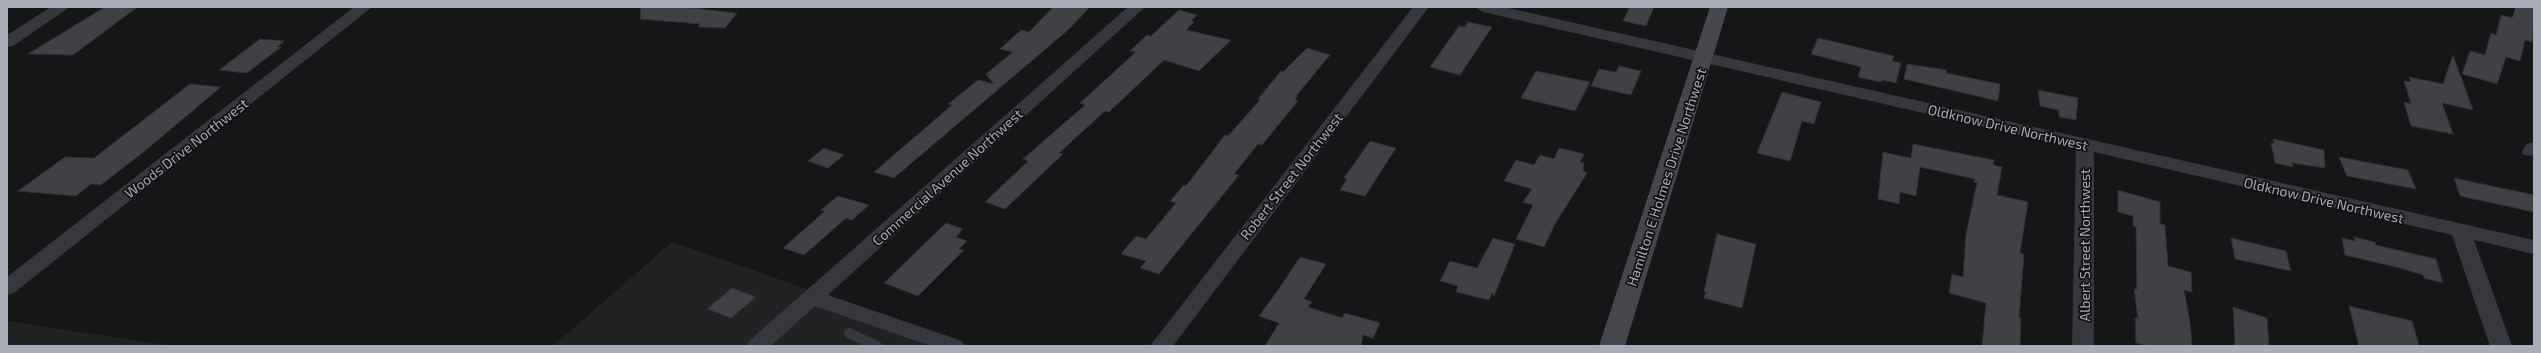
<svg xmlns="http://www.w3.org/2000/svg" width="2541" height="353" font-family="'Exo 2',sans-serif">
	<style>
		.built { fill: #222225 }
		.building { fill: #404145; stroke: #303034 }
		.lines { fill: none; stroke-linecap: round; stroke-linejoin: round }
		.service { stroke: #37383d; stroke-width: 10 }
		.minor { fill: #37383d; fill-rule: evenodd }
		.secondary { fill: #45474d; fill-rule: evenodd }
		.labels { text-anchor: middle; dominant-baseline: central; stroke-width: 3.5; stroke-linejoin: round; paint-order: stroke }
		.street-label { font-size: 14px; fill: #a8adb8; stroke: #111113 }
	</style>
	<rect width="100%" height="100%" fill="#161618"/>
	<g class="built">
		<path d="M672,242l298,104h-417z"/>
		<path d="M7,321l166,25h-166z"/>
	</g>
	<g class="building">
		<path d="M105,7l31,1 -63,47 -45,-1z"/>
		<path d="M641,7h41l55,6 -12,15 -27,-1 2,-3 -60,-5z"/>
		<path d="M1053,7h37l-22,23 -174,148 -20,-6 78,-67 -4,-1 30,-24 16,4 -8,-10 27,-22 -13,-3 21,-19 8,2z"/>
		<path d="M1630,7h24l-8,19 -23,-5z"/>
		<path d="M2516,7h18l-2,35 -7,-2 -5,21 -14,-4 -9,27 -35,-10 8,-23 15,4 6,-22 5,2 5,-20 11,3z"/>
		<path d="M1179,10l18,5 -6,6 3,1 -8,8 45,10 -32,31 -35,-11 -55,52 -4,-1 -46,42 4,1 -58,55 -20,-7 43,-41 -5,-2 62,-54 -5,-2 56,-51 -6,-1 17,-16 4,1z"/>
		<path d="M1468,22l24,5 -32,48 -30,-8 29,-41 6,1z"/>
		<path d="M1818,38l76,18 -2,5 9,2 -5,20 -14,-3 -1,2 -23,-5 3,-10 -50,-13z"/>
		<path d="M260,39l24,2 -7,6h4l-34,26 -28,-3z"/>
		<path d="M1307,48l23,7 -34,41h2l-3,4 3,1 -36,44 -4,-1 -24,30 5,1 -80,99 -19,-6 6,-7 -25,-7 15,-18 10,3 30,-36 -6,-2 14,-16 2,1 39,-51 3,1 32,-36 -2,-1 23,-28 2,1z"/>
		<path d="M2453,55l20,55 -31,-7 11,31 -42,-8 -7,-24 7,2 -7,-23 7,1 -2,-5 34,7z"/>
		<path d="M1907,64l40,6 -1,3 54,11 -2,17 -94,-22z"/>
		<path d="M1619,66l22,5 -10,24 -40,-9 8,-17 17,3z"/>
		<path d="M1536,71l54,11 -15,29 -54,-13z"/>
		<path d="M190,84l31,3 -75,63 -45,35 -10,-1 -15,12 -58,-5 47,-34 29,1z"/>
		<path d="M2038,90l40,8 -2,22 -17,-3v-7l-19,-4z"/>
		<path d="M1782,92l39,10 -7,22 -12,-3 -12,40 -33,-8z"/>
		<path d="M2273,139l51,11 1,18 -33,-5 1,4 -18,-4 -4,-20 3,1z"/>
		<path d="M1370,141l26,7 -31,48 -25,-6 7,-11 -3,-1z"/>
		<path d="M1913,144l81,16 -1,5 9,2 -5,28 31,7 -8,51 4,1 -5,64h2l-1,28h-38l4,-43 -37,-10 3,-19 11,3 3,-43 11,-51 -3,-1 1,-3 -55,-12 -4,29 -16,-4 -1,12 -21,-5 5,-47 28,6z"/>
		<path d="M824,148l20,7 -16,13 -20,-7z"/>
		<path d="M1559,148l25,6 -4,8 4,1 -1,8 4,2 -32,51 -11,23 -28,-8 17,-34 -10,-3 9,-13 -28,-8 12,-21 18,5 6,-10 14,4z"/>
		<path d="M2339,157l69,13 8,19 -69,-13z"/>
		<path d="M2454,178l80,17v17l-74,-16z"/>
		<path d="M2118,190l42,12v22l5,1 3,41 23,6 1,20 -8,-2 6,32 2,24h-43l-13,-3 -1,-25 3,1 -4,-30h3l-1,-62 -3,-1v-10l-15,-4z"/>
		<path d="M838,196l31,9 -17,15 -6,-2 -42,37 -21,-7 42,-37 -4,-1z"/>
		<path d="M946,223l17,6 -7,8 11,4 -8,8 5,1 -46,46 -34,-13z"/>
		<path d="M1717,234l39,10 -14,64 -38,-10 2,-6 -2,-1z"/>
		<path d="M2354,237l21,5 1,3 60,14 7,24 -19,-5 -1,-3 -23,-7 -55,-13 -3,-17 13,3z"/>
		<path d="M1493,238l22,6 -21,52 -2,-3 -3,7 -33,-8 2,-6 -18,-5 10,-20 27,7z"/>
		<path d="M2231,238l55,13 5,20 -56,-12z"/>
		<path d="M1300,257l26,7 -22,35 8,3 -4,5 34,11 3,-5 35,10 -7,15 -10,-3 -2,11h-96l14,-23 -20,-7 19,-26z"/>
		<path d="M732,288l24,9 -25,21 -24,-9z"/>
		<path d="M2349,306l63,15 7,25h-60z"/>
		<path d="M2233,307l34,11 2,28h-34z"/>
	</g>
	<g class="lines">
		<path class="service" d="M849,333l28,13"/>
		<g class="minor">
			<path d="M51,7h19l-57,39 -6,1v-12z"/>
			<path d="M354,7h18l-358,286 -7,2v-18z"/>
			<path d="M1128,7h17l-317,288 134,46 3,5h-34l-116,-40 -44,40h-25l3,-5z"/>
			<path d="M1413,7h16l-256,339h-23z"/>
			<path d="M1475,7h29l1030,233v14l-60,-14 38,106h-22l-38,-111 -358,-83v194h-22l4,-198 -593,-136z"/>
			<path d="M2534,142v14l-10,-1 -2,-4 5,-7z"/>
		</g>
		<path class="secondary" d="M1710,7h18l-103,339h-26z"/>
	</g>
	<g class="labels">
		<g class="street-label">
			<text transform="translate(2008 127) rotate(13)">Oldknow Drive Northwest</text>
			<text transform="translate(186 148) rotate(-38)">Woods Drive Northwest</text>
			<text transform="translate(1291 176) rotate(-52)">Robert Street Northwest</text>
			<text transform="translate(947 177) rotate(-42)">Commercial Avenue Northwest</text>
			<text transform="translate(1666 177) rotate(-72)">Hamilton E Holmes Drive Northwest</text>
			<text transform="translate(2324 200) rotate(13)">Oldknow Drive Northwest</text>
			<text transform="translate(2084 245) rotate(-90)">Albert Street Northwest</text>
		</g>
	</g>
	<rect width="2541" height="353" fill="none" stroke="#a8adb8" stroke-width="16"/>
</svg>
